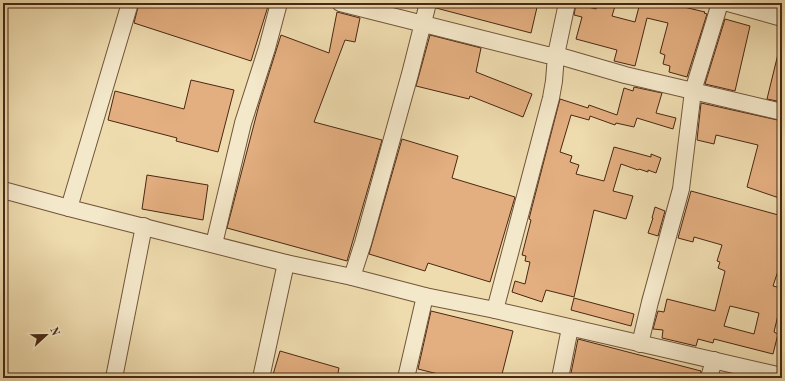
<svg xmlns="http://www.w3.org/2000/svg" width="785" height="381" font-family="'Old Standard TT',serif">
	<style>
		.building { fill: #e3ae80; stroke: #492813; fill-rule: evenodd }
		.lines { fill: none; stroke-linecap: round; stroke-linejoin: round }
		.minor-casing { stroke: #72553a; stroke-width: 18 }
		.minor { stroke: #f4e8ca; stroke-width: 16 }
	</style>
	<rect width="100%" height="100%" fill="#eedbae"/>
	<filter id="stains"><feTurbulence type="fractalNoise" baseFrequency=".005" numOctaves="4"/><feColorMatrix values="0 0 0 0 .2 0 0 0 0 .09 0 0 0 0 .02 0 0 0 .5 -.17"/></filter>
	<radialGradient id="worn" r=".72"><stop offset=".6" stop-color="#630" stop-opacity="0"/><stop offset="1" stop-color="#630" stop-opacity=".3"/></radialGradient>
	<g class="building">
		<path d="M139,3h130l-18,58 -117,-38z"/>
		<path d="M437,3h101l-7,30 -95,-25z"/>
		<path d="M598,3h18l-4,13 23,6 5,-19h27l38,9 -1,1 3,1 -20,63 -18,-5 1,-6 -7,-2 2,-9 -5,-2 8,-30 -21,-5 -12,48 -21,-5 3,-11 -41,-11 6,-22 -8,-2 2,-11 20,5z"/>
		<path d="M337,12l23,6 -5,24 -10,-2 -31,82 68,18 -35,121 -120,-33 32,-123 22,-70 48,18z"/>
		<path d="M725,19l25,7 -15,65 -30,-7z"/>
		<path d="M430,35l51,13 -5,24 56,22 -9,23 -53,-21 -1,3 -53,-13z"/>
		<path d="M778,54h4v48l-15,-3z"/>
		<path d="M191,80l43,10 -16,62 -42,-11 1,-3 -69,-18 7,-29 69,18z"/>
		<path d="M634,87l28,6 -6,20 20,5 -3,11 -36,-11 -3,9 -18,-4 -1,2 -25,-9 -1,4 -18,-5 -11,37 12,4 -2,6 9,3 -3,9 28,7 10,-34 37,10v-3l10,4 -5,15 -8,-3v2l-9,-3 -1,1 -17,-6 -8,27 20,5 -7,23 -32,-9 -20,87 -28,-7 -4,12 -30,-10 3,-11 10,3 5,-22 -5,-1 1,-5 -4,-1 9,-35 -2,-1 3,-12 28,-108 28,9 1,-3 28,10 7,-27 9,3z"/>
		<path d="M701,103l81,18v78l-35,-12 11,-42 -42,-10 -2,9 -17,-4z"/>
		<path d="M402,139l56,17 -6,22 63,19 -25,85 -62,-19 -3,8 -56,-17z"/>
		<path d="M147,175l61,10 -5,35 -61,-11z"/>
		<path d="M691,191l91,25v43l-9,27 9,2v10l-8,34 4,2 -5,20 -59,-15 -1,4 -15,-4 -2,7 -34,-8 1,-8 -10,-1 5,-18 6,1 3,-13 48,12 10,-40 -7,-3 2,-6 -3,-1 5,-16 -28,-8 -1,5 -15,-4zM730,306l29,7 -5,21 -30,-8z"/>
		<path d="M655,207l10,4 -7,25 -10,-3 5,-15h-1z"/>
		<path d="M574,298l60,16 -3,12 -60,-16z"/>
		<path d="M431,311l82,20 -12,47h-47l-36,-9z"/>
		<path d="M578,339l123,32 -1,7h-130z"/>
		<path d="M280,351l59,17 -2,10h-65z"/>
	</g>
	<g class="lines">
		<defs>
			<g id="minor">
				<path d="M340,3l207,52h9l69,20 157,37"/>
				<path d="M728,3l54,15"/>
				<path d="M3,190l66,18 217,55 66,14 73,19 70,14 287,66"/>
				<path d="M69,208l61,-205"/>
				<path d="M214,244l29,-121 24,-75 12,-45"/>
				<path d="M352,277l11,-34 47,-169 18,-71"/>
				<path d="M495,310l56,-212 3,-17 2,-26 11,-52"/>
				<path d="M640,344l10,-42 31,-113 12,-98 27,-88"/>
				<path d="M114,378l30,-152"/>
				<path d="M261,378l25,-115"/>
				<path d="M406,378l19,-82"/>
				<path d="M560,378l10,-50"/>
				<path d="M709,378l5,-18"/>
			</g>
		</defs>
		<use href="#minor" class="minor-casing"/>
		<use href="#minor" class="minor"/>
	</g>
	<rect width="785" height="381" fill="none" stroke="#eedbae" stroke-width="16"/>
	<rect x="4" y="4" width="777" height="373" fill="none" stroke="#492813" stroke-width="2"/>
	<rect x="8" y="8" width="769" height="365" fill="none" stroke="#492813"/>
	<g transform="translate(46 335) rotate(68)" stroke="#f4e8ca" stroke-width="3" paint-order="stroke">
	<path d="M0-3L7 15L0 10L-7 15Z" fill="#492813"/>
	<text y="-6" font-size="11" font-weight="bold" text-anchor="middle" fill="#492813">N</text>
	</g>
	<rect width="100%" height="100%" filter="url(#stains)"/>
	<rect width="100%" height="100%" fill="url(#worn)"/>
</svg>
